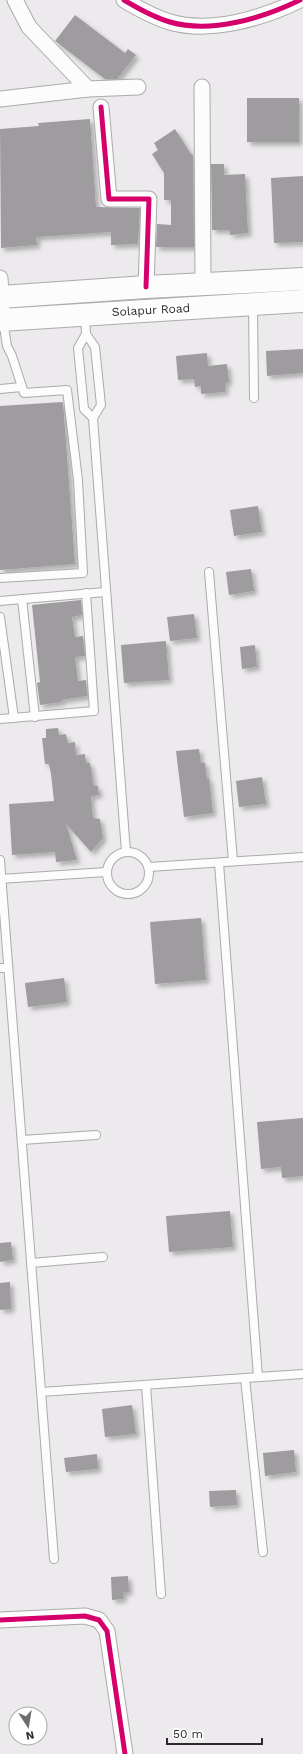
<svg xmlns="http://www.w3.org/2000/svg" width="303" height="1754" font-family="'Work Sans',sans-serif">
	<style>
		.building { fill: #9e9c9e; filter: url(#shadow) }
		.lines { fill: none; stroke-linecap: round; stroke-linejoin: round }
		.lane-casing { stroke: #acaaac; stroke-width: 10 }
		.street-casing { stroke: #acaaac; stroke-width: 17 }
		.highway-casing { stroke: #acaaac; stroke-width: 24 }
		.lane { stroke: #fcfcfc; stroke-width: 8 }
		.street { stroke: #fcfcfc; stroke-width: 15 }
		.highway { stroke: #fcfcfc; stroke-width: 22 }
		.cycleway-casing { stroke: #fff; stroke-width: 8 }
		.cycleway { stroke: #d6006c; stroke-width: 5 }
		.labels { text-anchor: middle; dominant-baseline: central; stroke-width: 4; stroke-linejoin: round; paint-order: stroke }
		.street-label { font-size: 12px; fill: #2b292b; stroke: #fff }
	</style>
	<defs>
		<filter id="shadow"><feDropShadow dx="3.5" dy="3.5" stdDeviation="2" flood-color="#0004"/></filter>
	</defs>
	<rect width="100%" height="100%" fill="#eceaec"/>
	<g class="building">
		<path d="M75,15l50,38 3,-4 8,6 -19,24h-12l-50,-38z"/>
		<rect x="247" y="98" width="52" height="44"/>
		<path d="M90,119l6,88 44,1 -2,36 -27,1v-13l-75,5 1,8 -36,3 -1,-119 39,-3 -1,-3z"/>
		<path d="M175,129l16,25 2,1 1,92h-38l1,-23 14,1v-25h-7v-27l-12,-19 6,-4 -4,-7z"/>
		<path d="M211,164h13v11l21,-1 3,59 -18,2v-5h-18z"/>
		<path d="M303,176v66l-29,1 -3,-65z"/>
		<path d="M303,349v24l-36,3 -1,-25z"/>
		<path d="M207,353l1,13 19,-2 2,18h-4v10l-24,2v-8l-6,1 -1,-8 -16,1 -2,-24z"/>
		<path d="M63,402l12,162 -75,6v-164z"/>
		<path d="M258,506l4,26 -28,4 -4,-26z"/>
		<path d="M251,569l3,22 -25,4 -3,-23z"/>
		<path d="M81,600l1,15 -10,2 3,20 8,-1 2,20 -10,1 3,24 8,-1 1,16 -26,4 1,2 -22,3 -3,-22 3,-1 -8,-77z"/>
		<path d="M194,614l3,24 -27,3 -3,-24z"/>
		<path d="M166,641l3,39 -45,3 -3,-38z"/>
		<path d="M255,645l2,22 -15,2 -2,-22z"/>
		<path d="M58,728l1,7 7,-1 2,9 7,-1 1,13 9,-1 1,9h4l4,23h4l1,9 -8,1 2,22 7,1 3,19 -12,14 -25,-28 11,36 -21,2 -1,-10 -43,3 -3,-51 45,-3 -3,-27 -2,-10h-4l-3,-26h4v-9z"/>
		<path d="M199,749l2,14h4l2,16 2,-1 4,35 -29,4 -8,-66z"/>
		<path d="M262,777l4,27 -27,3 -3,-26z"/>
		<path d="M201,918l5,62 -51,4 -5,-62z"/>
		<path d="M64,978l3,24 -39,5 -3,-24z"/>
		<path d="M303,1118v58l-21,2 -1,-11 -20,2 -4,-47z"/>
		<path d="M230,1211l3,36 -64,5 -3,-36z"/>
		<path d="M11,1242l2,18 -13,2v-19z"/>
		<path d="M10,1282l1,27 -11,1v-27z"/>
		<path d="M132,1405l4,29 -31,3 -3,-28z"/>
		<path d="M294,1450l2,22 -31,4 -2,-23z"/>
		<path d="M97,1454l1,15 -32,3 -2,-14z"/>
		<path d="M236,1490l1,15 -27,2 -1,-16z"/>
		<path d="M128,1576l1,16h-6v7l-11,1 -1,-23z"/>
	</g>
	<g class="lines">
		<defs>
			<g id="lane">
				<path d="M253,305l1,93"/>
				<path d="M85,315l1,19 9,13 6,58 -8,13 33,434"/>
				<path d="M86,334l-8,14 6,61 9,9"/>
				<path d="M0,389l22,-2"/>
				<path d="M209,572l24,289"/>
				<path d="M0,578l83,-5 -5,-93 -11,-90 -43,3 -12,-37 -5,-10 -4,-26"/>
				<path d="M22,599l13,118"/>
				<path d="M0,601l105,-9"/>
				<path d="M0,617l14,101"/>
				<path d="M0,719l94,-8 -8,-118"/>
				<circle cx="128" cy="873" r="21"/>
				<path d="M0,860l54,699"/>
				<path d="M219,863l39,514"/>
				<path d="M149,867l154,-10"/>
				<path d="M0,879l106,-7"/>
				<path d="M0,968h8"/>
				<path d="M22,1140l74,-5"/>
				<path d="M31,1263l72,-6"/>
				<path d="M245,1378l18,174"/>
				<path d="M146,1385l15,209"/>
				<path d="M41,1392l262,-18"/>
			</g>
			<g id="street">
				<path d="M15,0l14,27 59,62"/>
				<path d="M124,0c15,9 29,17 46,22 41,12 93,-4 130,-22"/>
				<path d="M202,87l1,197"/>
				<path d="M0,99l88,-10 50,-2"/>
				<path d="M101,107l8,92h40l-3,88"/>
				<path d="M0,278l2,29"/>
				<path d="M0,1620l85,-4 14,4 8,11 18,123"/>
			</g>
			<g id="highway">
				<path d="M0,297l146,-10 157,-8"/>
				<path d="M0,320l303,-19"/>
			</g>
		</defs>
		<use href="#lane" class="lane-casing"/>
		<use href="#street" class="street-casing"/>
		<use href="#highway" class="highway-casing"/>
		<use href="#lane" class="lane"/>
		<use href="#street" class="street"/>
		<use href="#highway" class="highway"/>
		<defs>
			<g id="cycleway">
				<path d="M124,0c15,9 29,17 46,22 41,12 93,-4 130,-22"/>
				<path d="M101,107l8,92h40l-3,88"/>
				<path d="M0,1620l85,-4 14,4 8,11 18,123"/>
			</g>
		</defs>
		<use href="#cycleway" class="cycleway-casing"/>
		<use href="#cycleway" class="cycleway"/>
	</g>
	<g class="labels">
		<g class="street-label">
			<text transform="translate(151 310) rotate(-3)">Solapur Road</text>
		</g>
	</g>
	<g transform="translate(28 1726) rotate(168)"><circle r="19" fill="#ffffff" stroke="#aaa9aa"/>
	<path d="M0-3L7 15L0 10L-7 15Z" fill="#6f6d6f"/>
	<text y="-6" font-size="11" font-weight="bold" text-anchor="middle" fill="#2b292b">N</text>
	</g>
	<path d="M167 1738v6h95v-6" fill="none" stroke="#2b292b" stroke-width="2"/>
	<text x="173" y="1738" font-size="12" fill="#2b292b" stroke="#ffffff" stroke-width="3" paint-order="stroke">50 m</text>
</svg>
